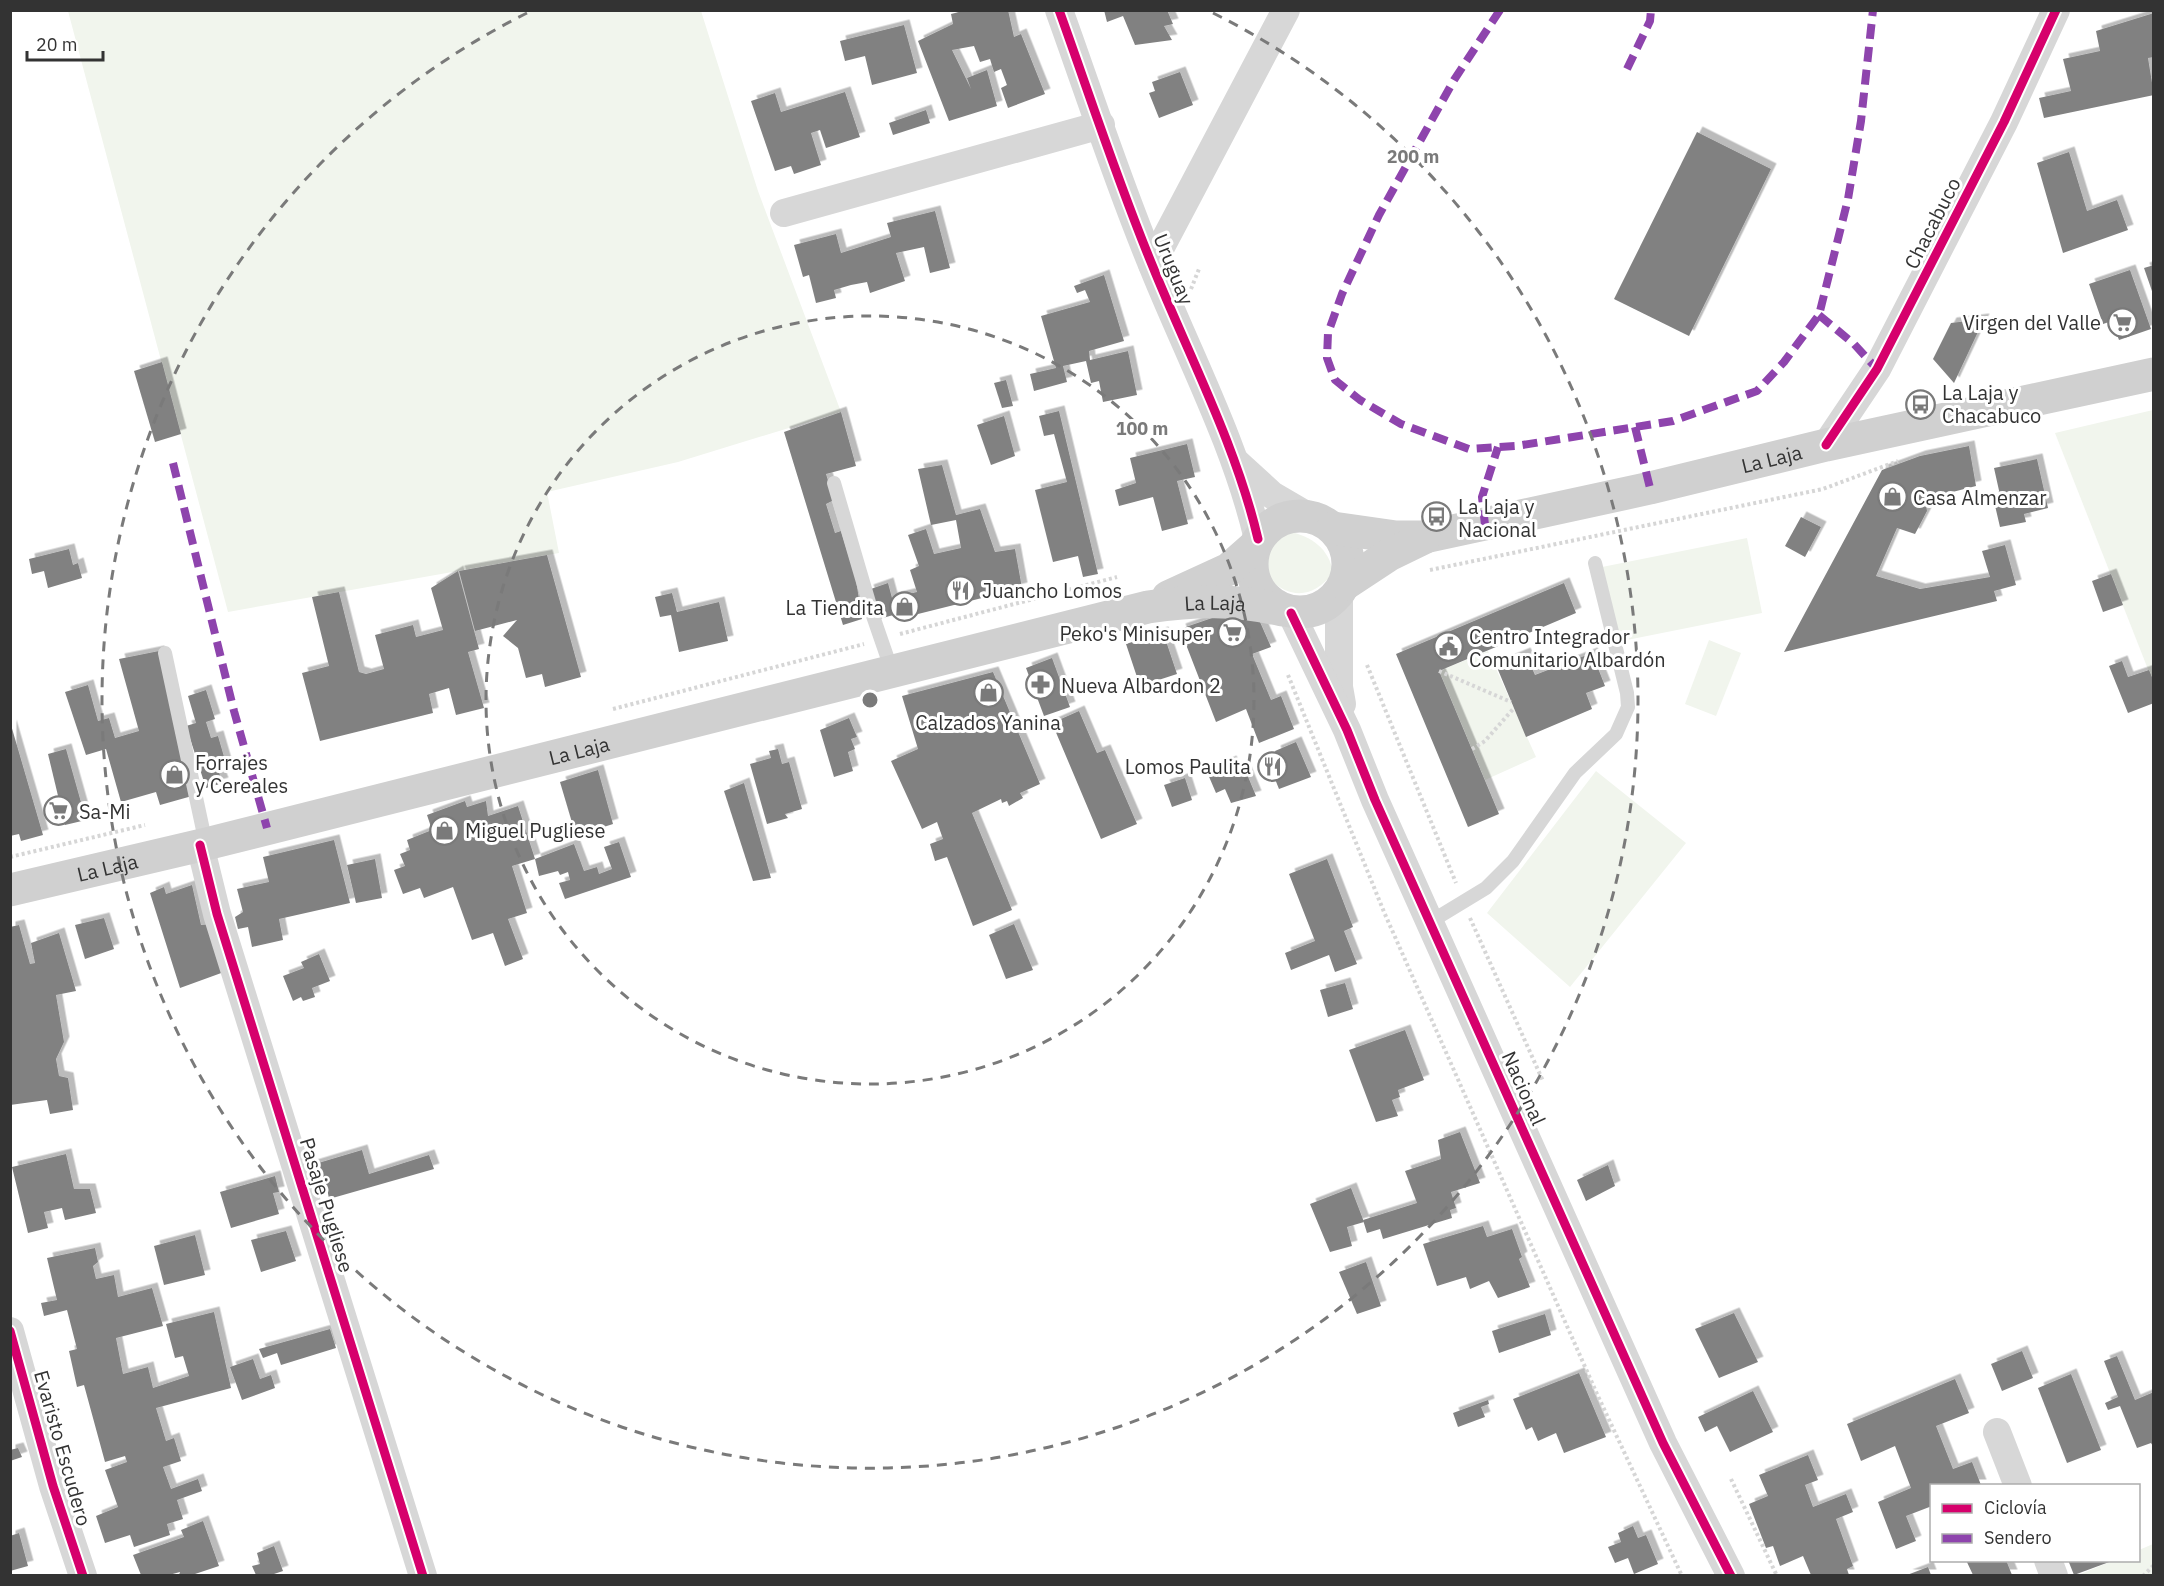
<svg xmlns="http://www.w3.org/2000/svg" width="2164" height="1586" font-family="'IBM Plex Sans',sans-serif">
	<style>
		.green { fill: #f1f5ed }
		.building { fill: #818181; filter: url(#shadow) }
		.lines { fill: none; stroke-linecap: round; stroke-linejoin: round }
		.path { stroke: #d6d6d6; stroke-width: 4; stroke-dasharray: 3 3; stroke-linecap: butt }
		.service { stroke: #d7d7d7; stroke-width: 14 }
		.minor { stroke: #d7d7d7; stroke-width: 28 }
		.secondary { stroke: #d0d0d0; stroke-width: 33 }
		.quiet { stroke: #8e44ad; stroke-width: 8; stroke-dasharray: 15 8; stroke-linecap: butt }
		.cycleway-casing { stroke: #fff; stroke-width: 13 }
		.cycleway { stroke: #d6006c; stroke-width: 9 }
		.ring { fill: none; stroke: #7a7a7a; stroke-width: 3; stroke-dasharray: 10 8 }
		.labels { text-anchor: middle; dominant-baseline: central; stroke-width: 6; stroke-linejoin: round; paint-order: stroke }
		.street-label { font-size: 20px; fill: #333; stroke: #fff }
		.poi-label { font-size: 20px; fill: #333; stroke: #fff; text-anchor: start }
		.centre { fill: #7a7a7a; stroke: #fff; stroke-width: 3 }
		.ring-label { font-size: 18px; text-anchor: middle; font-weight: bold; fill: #7a7a7a; stroke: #fff; stroke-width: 6; stroke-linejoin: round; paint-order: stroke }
	</style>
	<defs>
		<filter id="shadow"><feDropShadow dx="5.5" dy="-5.5" stdDeviation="0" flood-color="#0004"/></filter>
	</defs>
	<rect width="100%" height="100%" fill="#fff"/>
	<g class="green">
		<path d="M68,11h633l57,180 83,221 -163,50 -131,30 12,61 -331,59z"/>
		<path d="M2153,410v272l-98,-249z"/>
		<path d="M1288,531c24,6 41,17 45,42 -25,32 -53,23 -75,-7l7,-26z"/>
		<path d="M1747,538l15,75 -145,29 -15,-75z"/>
		<path d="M1709,640l32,13 -25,63 -31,-12z"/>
		<path d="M1488,651l48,106 -51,23 -46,-109z"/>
		<path d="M1596,771l90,72 -116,144 -83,-74z"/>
		<path d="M2153,1544v31l-77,1 36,-15 26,-1 1,-10z"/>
	</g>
	<g class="building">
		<path d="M967,10h41l6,27 7,-3 24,60 -37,14 -7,-20 6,-3 -6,-16 -7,3 -4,-13 -10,3 -6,-16 -22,4 19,39 -4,-11 20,-8 10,36 -48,15 -31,-80 35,-17 -2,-10z"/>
		<path d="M1104,10h63l6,14 -9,2 8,14 -37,5 -12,-29 -16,6z"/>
		<path d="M2154,13v44l-6,1 6,37 -110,23 -5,-20 32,-7 -8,-32 37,-8 -4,-20z"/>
		<path d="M904,25l13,48 -45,12 -7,-29 -20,5 -5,-20z"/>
		<path d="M1180,72l13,33 -34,13 -10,-25 6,-2 -3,-9z"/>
		<path d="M845,92l15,45 -34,11 -6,-18 -9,3 10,32 -27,9 -3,-8 -16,5 -24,-70 24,-8 6,19z"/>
		<path d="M926,110l4,13 -37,12 -4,-12z"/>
		<path d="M1697,132l74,37 -82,167 -75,-37z"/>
		<path d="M2069,152l18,59 30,-11 11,30 -65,23 -26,-90z"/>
		<path d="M935,211l15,57 -20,5 -6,-26 -28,6 9,28 -35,12 -3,-11 -16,3 -17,5 2,8 -20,5 -7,-28 -6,2 -9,-32 42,-11 5,19 50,-16 -4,-14z"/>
		<path d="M2154,265v29h-1l-9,-26z"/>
		<path d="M2130,270l21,59 -32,11 -7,-19 -9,3 -14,-40z"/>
		<path d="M1104,275l20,66 -35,10 1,9 38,-9 9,44 -34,7 -4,-21 -8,2 -5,-22 -23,5 4,16 -33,9 -4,-17 26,-6 -15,-52 49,-14 -5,-12 -8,3 -3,-7z"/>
		<path d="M1984,319l-30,64 -21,-24 18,-36z"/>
		<path d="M162,362l19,72 -26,8 -21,-71z"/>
		<path d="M1006,380l7,26 -11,2 -8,-25z"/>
		<path d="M1059,411l39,163 -15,3 -5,-21 -25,6 -18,-72 32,-8 -13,-48 -10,2 -5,-20z"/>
		<path d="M841,412l15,54 -30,8 8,26 -8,4 9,29 6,-2 15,49 6,39 -19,6 -59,-193z"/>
		<path d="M1004,416l11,40 -24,9 -14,-40z"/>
		<path d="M1187,444l8,33 -18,4 11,43 -26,7 -9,-34 -34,9 -4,-16 21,-7 -6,-25z"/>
		<path d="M1969,446l7,40 -51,13 2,12 -12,23 -18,-6 -21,48 44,13 70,-12 -8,-26 23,-6 11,40 -22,6 3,10 -213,51 98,-182 38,-14z"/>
		<path d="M2037,459l11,49 -24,6 2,8 -26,5 -7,-30 7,-2 -6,-27z"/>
		<path d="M942,465l14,50 24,-6 15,43 20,-3 7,39 -124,31 -1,-5 -18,5 -11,-29 20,-7 4,15 25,-6 -7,-22 9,-4 -11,-31 18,-6 8,25 27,-6 -5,-28 -25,5 -13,-56z"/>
		<path d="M1801,517l20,10 -16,30 -20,-11z"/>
		<path d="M69,549l4,16 5,-2 4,15 -34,10 -4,-17 -12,3 -3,-15z"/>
		<path d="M547,555l34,122 -36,10 -3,-13 -16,4 -8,-30 -15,-12 14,-16 -42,11 -16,-60z"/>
		<path d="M458,571l21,78 -11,3 16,56 -28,7 -7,-27 -20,6 4,19 -113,28 -18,-68 27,-7 -17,-69 27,-5 20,80 7,2 18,-5 -9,-34 38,-10 3,12 27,-7 -12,-42z"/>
		<path d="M2111,574l12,31 -20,7 -11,-31z"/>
		<path d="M1564,583l12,30 -137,58 60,143 -31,13 -72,-173z"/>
		<path d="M672,593l5,19 42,-10 9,39 -49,11 -8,-37 -11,2 -5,-20z"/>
		<path d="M1215,617h39l6,5 11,25 -19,7 19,46 10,-4 13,33 -35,14 -13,-34 -30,13 -36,-93z"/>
		<path d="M1163,632l14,42 -37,12 -14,-42z"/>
		<path d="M159,651l33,145 -32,9 -4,-13 -35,10 -15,-53 -20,6 -21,-63 23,-7 10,36 11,-3 6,20 24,-7 -20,-72z"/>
		<path d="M1525,653l10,22 57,-22 13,33 -19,7 6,16 -66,28 -30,-72z"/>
		<path d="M1052,658l18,49 -26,9 -18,-48z"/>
		<path d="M2122,661l6,16 21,-7 5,12v21l-26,10 -19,-47z"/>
		<path d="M993,672l47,112 -20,9 3,5 -14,8 -2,-5 -5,2 -1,-4 -29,14 40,97 -39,16 -26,-69 -12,4 -5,-17 13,-5 -6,-17 -15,7 -31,-68 27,-12 -16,-53z"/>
		<path d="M206,690l9,29 -9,3 5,16 7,-2 9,31 -9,3 5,13 -17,5 -20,-62 10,-3 -8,-27z"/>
		<path d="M1079,711l18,42 8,-3 32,74 -36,15 -49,-116z"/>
		<path d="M849,718l8,19 -6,2 4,10 -7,3 5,19 -19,6 -14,-47z"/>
		<path d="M11,725l32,110 -22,6 -2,-7 -9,2z"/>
		<path d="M1296,742l15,35 -32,12 -6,-15 9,-3 -7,-20z"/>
		<path d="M66,749l20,71 -21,5 -17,-71z"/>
		<path d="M778,749l4,15 7,-2 13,47 -17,5 3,4 -21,6 -17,-60 21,-6 -2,-7z"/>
		<path d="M1231,761l4,10 9,-4 12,29 -25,7 -6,-14 -9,4 -9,-21z"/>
		<path d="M598,770l15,54 -37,12 -16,-54z"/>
		<path d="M1185,778l7,22 -20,7 -8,-22z"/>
		<path d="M744,783l27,95 -18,3 -29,-90z"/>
		<path d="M465,801l2,6 19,-6 2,15 30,-10 17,53 39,-15 10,27 13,-4 2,7 13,-5 -8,-22 15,-5 12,35 -66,22 -6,-16 11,-3 -2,-8 -8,3 -2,-4 -19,5 -4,-17 -23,7 15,47 -19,6 15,40 -18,7 -12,-33 -21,7 -19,-53 -29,11 -4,-10 -17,6 -9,-24 11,-4 -5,-12 10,-4 -3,-10 25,-10 -5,-15z"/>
		<path d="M334,840l16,63 -71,16 4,21 -31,7 -4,-20 -10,2 -3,-12 8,-5 -6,-23 32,-7 -6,-25z"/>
		<path d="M375,859l7,39 -26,5 -9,-38z"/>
		<path d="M1327,859l26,68 -9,4 13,33 -22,8 -6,-17 -38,15 -6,-17 30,-12 -26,-67z"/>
		<path d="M192,885l9,40 11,-1 12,48 -44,16 -30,-95 14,-6 2,7z"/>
		<path d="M104,918l10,31 -29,10 -10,-34z"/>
		<path d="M1014,924l19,46 -27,9 -17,-44z"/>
		<path d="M19,925l11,39 5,-1 -4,-20 28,-10 17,58 -20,4 8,47 -8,17 3,17 9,2 5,32 -23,4 -3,-14 -37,5v-178z"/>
		<path d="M319,954l11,27 -18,7 3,9 -12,4 -2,-4 -8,4 -10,-25 21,-8 -3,-6z"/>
		<path d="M1345,983l8,26 -25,8 -8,-27z"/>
		<path d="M1405,1030l19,50 -26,10 2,7 -8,3 6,16 -22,6 -27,-72z"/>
		<path d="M1460,1132l20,51 -29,9 5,16 -6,2 2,8 -69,21 -3,-10 -13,4 -4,-13 54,-17 -12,-32 36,-12 -3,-19z"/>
		<path d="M362,1150l7,24 60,-19 5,14 -105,30 -2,-11 -14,4 -8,-25z"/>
		<path d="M66,1154l8,35h16l6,24 -31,7 -3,-12 -18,4 4,16 -20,5 -16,-66z"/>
		<path d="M1608,1165l7,21 -29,15 -9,-21z"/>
		<path d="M275,1176l4,16 -6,1 6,21 -48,14 -11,-36z"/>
		<path d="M1351,1188l13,34 -17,5 5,19 -22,6 -20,-48z"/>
		<path d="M1483,1226l4,11 25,-8 10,28 -3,2 11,28 -32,11 -9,-17 -19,8 -4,-12 -29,9 -14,-42z"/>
		<path d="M286,1231l10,30 -35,11 -10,-32z"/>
		<path d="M195,1235l10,40 -41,10 -10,-39z"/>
		<path d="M95,1248l3,14 -5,4 3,13 18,-4 4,22 34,-9 11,38 -47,12 7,36 25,-7 5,21 36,-12 -6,-20 -8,2 -9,-34 48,-12 17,76 -75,20 10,33 8,-3 7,23 -18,6 8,22 27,-10 4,12 -25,9 6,19 -16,5 3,11 -36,12 -4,-12 -25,8 -9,-27 22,-9 -13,-37 22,-8 -2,-6 -20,6 -21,-77 -7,2 -8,-36 8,-2 -10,-39 -23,6 -3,-13 16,-3 -10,-42z"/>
		<path d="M1366,1262l15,44 -24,8 -18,-42z"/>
		<path d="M1734,1313l24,49 -39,16 -24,-49z"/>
		<path d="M1545,1314l6,21 -52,18 -7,-22z"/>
		<path d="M330,1329l6,19 -55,17 -4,-12 -14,5 -4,-9z"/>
		<path d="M2022,1351l11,27 -31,13 -11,-27z"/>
		<path d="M2117,1356l18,44 19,-8v56l-3,-5 -14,5 -17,-42 -12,4 -3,-7 13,-6 -14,-36z"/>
		<path d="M253,1359l7,20 11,-4 4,13 -33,12 -12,-33z"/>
		<path d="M1579,1373l27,64 -42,16 -8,-20 -18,8 -6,-14 -6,3 -13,-31z"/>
		<path d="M2071,1374l30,76 -34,13 -29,-75z"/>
		<path d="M1955,1379l14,34 -33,13 17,43 19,-7 9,23h-49v21l-26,10 10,25 -20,8 -18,-47 33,-14 -16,-42 -34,15 -14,-37z"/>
		<path d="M1753,1391l20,41 -43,20 -13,-26 -12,6 -7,-15z"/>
		<path d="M1488,1400l1,4 -8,3 4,10 -27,10 -5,-14z"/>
		<path d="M18,1448l4,9 -12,4v-11z"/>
		<path d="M1808,1455l10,25 -13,5 8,22 33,-13 7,18 -17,7 17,47 -6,3 2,6h-38l-8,-19 -23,10 -7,-20 -7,2 -17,-44 19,-8 -9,-21z"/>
		<path d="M203,1521l16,45 -27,9h-13l1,-3 -11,3h-28l-8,-20 51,-18 -3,-7z"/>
		<path d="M1633,1526l5,12 8,-3 12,29 -24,10 -6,-16 -13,5 -7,-16 13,-5 -3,-9z"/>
		<path d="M19,1533l9,33 -18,5v-35z"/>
		<path d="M274,1546l9,25 -12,4h-15l-4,-9 8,-2 -3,-11z"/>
		<path d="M1966,1560h40l6,15h-39z"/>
		<path d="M2068,1560h44v1l-38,14z"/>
		<path d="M1928,1567l3,8h-24z"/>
	</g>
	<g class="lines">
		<g class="path">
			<path d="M1191,289l8,-20"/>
			<path d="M1430,570l393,-81 75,-28"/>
			<path d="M900,634l217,-57"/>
			<path d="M1367,665l89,218"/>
			<path d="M1439,671l72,31"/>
			<path d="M1288,675l96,237 213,482 85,182"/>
			<path d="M613,709l251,-65"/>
			<path d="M1472,749l13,-8 29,-33"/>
			<path d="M10,857l135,-32"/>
			<path d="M1470,918l73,163"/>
			<path d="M1731,1479l46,97"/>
			<path d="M2143,1576l11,-11"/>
		</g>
		<g class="service">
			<path d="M834,483l39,133 19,55"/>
			<path d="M165,653l41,191"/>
			<path d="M1430,922l56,-34 27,-27 62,-88 41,-39 12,-27 -1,-14 -32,-130"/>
		</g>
		<g class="minor">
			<path d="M1059,10c31,86 59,173 94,257 36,89 83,178 105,272"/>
			<path d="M784,213l317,-88"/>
			<path d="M1152,264l134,-254"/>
			<path d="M1826,445l51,-76 127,-247 52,-112"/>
			<path d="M1237,463l35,32 36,21"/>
			<path d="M1339,594v93l3,17"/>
			<path d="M1291,613l56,117 28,70 288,643 68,133"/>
			<path d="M200,845l17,69 206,662"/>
			<path d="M10,1331l43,155 30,90"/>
			<path d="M1997,1432l21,54"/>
			<path d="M2048,1560l6,16"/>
		</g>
		<g class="secondary">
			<circle cx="1300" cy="564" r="48"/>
			<path id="s1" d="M1333,528l63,9h29l225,-49 176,-43 328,-71"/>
			<path d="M1345,584l44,-29 35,-17"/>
			<path d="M1168,597l61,-28 25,-22"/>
			<path id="s2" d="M10,890l196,-46 942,-237c48,-7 86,-8 134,3"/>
		</g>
		<g class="quiet">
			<path d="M1500,10l-46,70 -75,135 -37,79 -14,39 -1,25 8,22 25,20 41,24 68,25 47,-3 157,-25 84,-30 27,-29 35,-47 29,-116 13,-78 12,-111"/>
			<path d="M1627,69l23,-48 1,-11"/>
			<path d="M1819,315l35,29 23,25"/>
			<path d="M1635,427l15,61"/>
			<path d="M173,463l61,248 33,117"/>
			<path d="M1485,525l-3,-28 16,-50"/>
		</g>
		<defs>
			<g id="cycleway">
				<path d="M1059,10c31,86 59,173 94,257 36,89 83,178 105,272"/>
				<path d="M1826,445l51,-76 127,-247 52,-112"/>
				<path d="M1291,613l56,117 28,70 288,643 68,133"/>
				<path d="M200,845l17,69 206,662"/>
				<path d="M10,1331l43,155 30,90"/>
			</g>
		</defs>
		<use href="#cycleway" class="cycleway-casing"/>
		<use href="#cycleway" class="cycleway"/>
	</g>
	<g class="ring">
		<circle cx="870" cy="700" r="384"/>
		<path d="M1213 13A768 768 0 1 1 527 13"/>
	</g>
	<defs>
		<symbol id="supermarket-ring" viewBox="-11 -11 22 22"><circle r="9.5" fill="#fff" stroke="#7a7a7a" stroke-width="1.5"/><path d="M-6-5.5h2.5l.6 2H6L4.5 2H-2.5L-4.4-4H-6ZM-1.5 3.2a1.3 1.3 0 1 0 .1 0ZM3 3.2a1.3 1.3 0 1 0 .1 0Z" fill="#7a7a7a"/></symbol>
		<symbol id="bus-ring" viewBox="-11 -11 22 22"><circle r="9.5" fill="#fff" stroke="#7a7a7a" stroke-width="1.5"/><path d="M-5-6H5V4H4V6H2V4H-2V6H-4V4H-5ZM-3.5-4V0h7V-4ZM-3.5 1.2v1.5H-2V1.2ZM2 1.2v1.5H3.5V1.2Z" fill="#7a7a7a"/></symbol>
		<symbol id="shop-ring" viewBox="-11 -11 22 22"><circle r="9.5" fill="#fff" stroke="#7a7a7a" stroke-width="1.5"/><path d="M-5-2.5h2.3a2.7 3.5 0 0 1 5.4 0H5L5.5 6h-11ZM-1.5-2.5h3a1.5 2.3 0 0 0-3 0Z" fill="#7a7a7a"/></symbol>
		<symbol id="restaurant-ring" viewBox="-11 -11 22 22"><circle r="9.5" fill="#fff" stroke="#7a7a7a" stroke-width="1.5"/><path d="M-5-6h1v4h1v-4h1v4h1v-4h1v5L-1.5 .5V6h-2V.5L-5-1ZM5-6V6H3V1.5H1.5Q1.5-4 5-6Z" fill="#7a7a7a"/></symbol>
		<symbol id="civic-ring" viewBox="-11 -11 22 22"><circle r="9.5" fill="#fff" stroke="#7a7a7a" stroke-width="1.5"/><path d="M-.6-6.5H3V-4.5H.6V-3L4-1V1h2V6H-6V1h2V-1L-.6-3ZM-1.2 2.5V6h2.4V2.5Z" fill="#7a7a7a"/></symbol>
		<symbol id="pharmacy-ring" viewBox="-11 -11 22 22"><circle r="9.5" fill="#fff" stroke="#7a7a7a" stroke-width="1.5"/><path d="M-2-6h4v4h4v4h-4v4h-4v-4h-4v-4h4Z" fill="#7a7a7a"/></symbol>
	</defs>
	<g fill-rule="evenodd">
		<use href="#supermarket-ring" x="2106" y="306" width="33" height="33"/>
		<use href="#bus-ring" x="1904" y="388" width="33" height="33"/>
		<use href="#shop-ring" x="1876" y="480" width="33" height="33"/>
		<use href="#bus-ring" x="1420" y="500" width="33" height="33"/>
		<use href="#restaurant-ring" x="944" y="574" width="33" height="33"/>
		<use href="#shop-ring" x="888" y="590" width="33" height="33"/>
		<use href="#supermarket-ring" x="1216" y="616" width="33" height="33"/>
		<use href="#civic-ring" x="1432" y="630" width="33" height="33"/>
		<use href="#pharmacy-ring" x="1024" y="668" width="33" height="33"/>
		<use href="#shop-ring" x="972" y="676" width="33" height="33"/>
		<use href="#restaurant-ring" x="1256" y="750" width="33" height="33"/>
		<use href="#shop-ring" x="158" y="758" width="33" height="33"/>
		<use href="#supermarket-ring" x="42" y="794" width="33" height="33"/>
		<use href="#shop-ring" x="428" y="814" width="33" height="33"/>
	</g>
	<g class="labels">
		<g class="street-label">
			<text transform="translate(1932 223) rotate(-63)">Chacabuco</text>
			<text transform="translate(1174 269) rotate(68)">Uruguay</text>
			<text stroke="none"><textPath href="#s1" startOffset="448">La Laja</textPath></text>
			<text stroke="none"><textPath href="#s2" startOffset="1240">La Laja</textPath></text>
			<text stroke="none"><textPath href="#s2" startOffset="586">La Laja</textPath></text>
			<text stroke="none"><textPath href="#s2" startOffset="100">La Laja</textPath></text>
			<text transform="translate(1524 1088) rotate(66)">Nacional</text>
			<text transform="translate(327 1205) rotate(73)">Pasaje Pugliese</text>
			<text transform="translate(63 1448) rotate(74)">Evaristo Escudero</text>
		</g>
		<g class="poi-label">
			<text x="2101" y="322" text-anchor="end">Virgen del Valle</text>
			<text x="1942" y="392">La Laja y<tspan x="1942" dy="23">Chacabuco</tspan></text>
			<text x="1913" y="497">Casa Almenzar</text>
			<text x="1458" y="506">La Laja y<tspan x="1458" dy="23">Nacional</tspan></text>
			<text x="982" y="590">Juancho Lomos</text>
			<text x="884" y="607" text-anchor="end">La Tiendita</text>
			<text x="1211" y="633" text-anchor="end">Peko's Minisuper</text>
			<text x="1469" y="636">Centro Integrador<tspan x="1469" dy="23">Comunitario Albardón</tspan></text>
			<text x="1061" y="685">Nueva Albardon 2</text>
			<text x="988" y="722" text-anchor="middle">Calzados Yanina</text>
			<text x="195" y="762">Forrajes<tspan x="195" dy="23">y Cereales</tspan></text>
			<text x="1251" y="766" text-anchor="end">Lomos Paulita</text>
			<text x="79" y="811">Sa-Mi</text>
			<text x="465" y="830">Miguel Pugliese</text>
		</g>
	</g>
	<circle cx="870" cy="700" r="9" class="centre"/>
	<g class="ring-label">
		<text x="1413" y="163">200 m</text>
		<text x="1142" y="435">100 m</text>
	</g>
	<rect width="2164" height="1586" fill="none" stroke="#333333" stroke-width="24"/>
	<rect x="1930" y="1484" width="210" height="78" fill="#ffffff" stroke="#adadad" stroke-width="1.5"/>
	<rect x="1942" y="1504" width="30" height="9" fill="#d6006c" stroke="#adadad" stroke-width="1.5"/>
	<text x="1984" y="1514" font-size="18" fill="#333333">Ciclovía</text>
	<rect x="1942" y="1534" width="30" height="9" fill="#8e44ad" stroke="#adadad" stroke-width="1.5"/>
	<text x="1984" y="1544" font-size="18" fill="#333333">Sendero</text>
	<path d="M27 51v9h76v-9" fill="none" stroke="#333333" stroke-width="3"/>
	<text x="36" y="51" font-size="18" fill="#333333" stroke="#ffffff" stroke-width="4.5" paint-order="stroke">20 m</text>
</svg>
